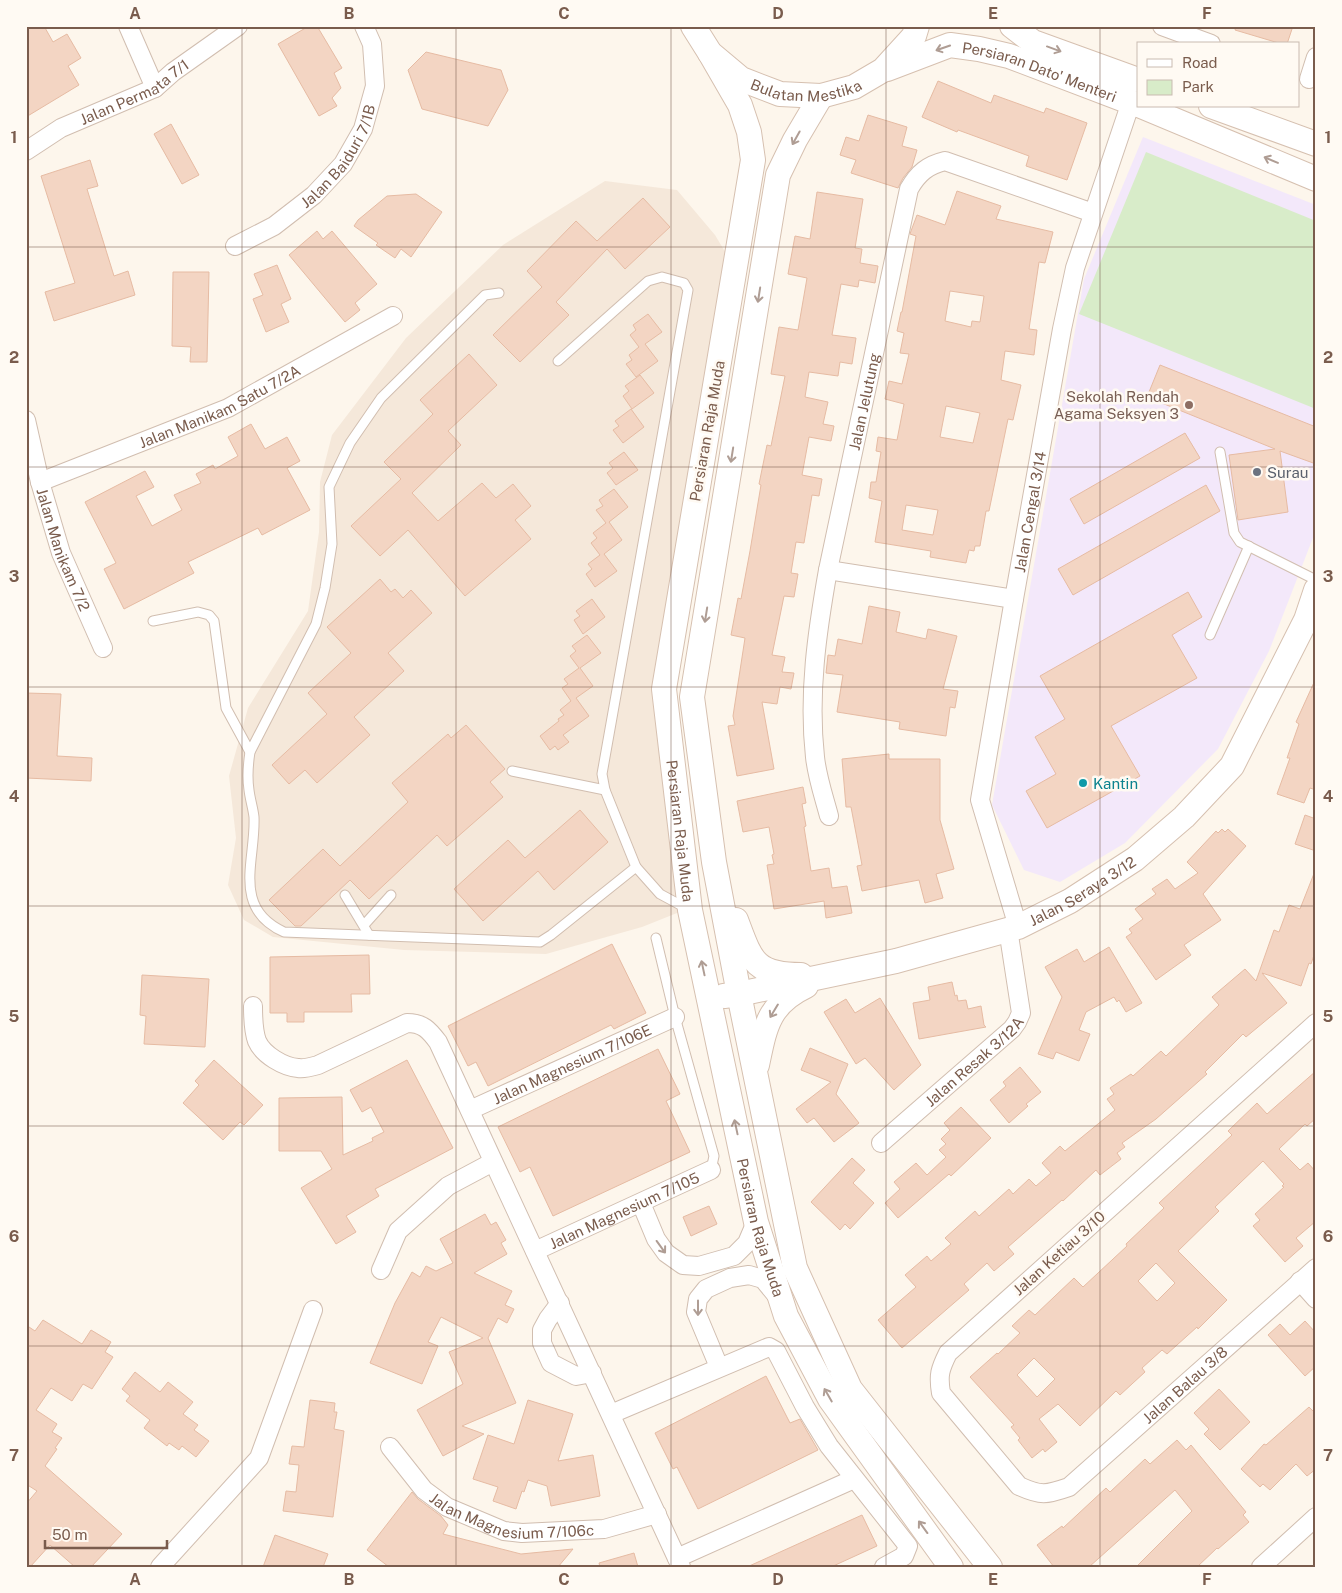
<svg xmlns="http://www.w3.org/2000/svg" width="1342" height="1593" font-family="'Public Sans',sans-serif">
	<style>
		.residential { fill: #f5e8da }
		.education { fill: #f3e8fa }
		.green { fill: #d8ecc9 }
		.building { fill: #f3d5c3; stroke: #e6bba3; fill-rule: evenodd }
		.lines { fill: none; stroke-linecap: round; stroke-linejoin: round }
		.lane-casing { stroke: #d1beb0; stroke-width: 11 }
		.street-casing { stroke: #d1beb0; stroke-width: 20 }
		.secondary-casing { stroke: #d6c0b0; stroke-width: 26 }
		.lane { stroke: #fff; stroke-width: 9 }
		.street { stroke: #fff; stroke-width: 18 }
		.secondary { stroke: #fff; stroke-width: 24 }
		.oneway { stroke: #af9d94 }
		.grid { fill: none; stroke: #7a5c4d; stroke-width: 1; stroke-opacity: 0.55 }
		.education-dot { fill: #8d6e63; stroke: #fffaf3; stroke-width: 2 }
		.worship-dot { fill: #6b7280; stroke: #fffaf3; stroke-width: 2 }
		.culture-dot { fill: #0f9aa8; stroke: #fffaf3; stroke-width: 2 }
		.labels { text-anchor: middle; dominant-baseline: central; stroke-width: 5; stroke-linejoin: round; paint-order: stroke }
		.street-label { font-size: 15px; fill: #7a5c4d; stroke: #fffaf3 }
		.education-label { font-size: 15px; fill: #785e54; stroke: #fffaf3; text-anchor: end }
		.worship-label { font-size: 15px; fill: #5b616d; stroke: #fffaf3; text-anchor: start }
		.culture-label { font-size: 15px; fill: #0d838f; stroke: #fffaf3; text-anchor: start }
		.neatline { fill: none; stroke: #7a5c4d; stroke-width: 2 }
		.grid-label { font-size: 16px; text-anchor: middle; font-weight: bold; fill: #7a5c4d }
	</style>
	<rect width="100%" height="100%" fill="#fdf6ec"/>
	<path class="residential" d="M605,181l72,9 38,45 15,25 -59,336 11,315 -40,16 -96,27 -142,-4 -131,-13 -29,-17 -16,-35 8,-47 -7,-62 19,-68 60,-97 11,-79 1,-50 12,-47 74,-97 97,-93z"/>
	<path class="education" d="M1143,137l173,68v325l-47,121 -51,98 -93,94 -65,39 -36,-12 -32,-65 92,-526z"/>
	<path class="green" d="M1146,152l170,69v188l-237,-95z"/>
	<g class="building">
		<path d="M26,26h18l9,16 14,-8 14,24 -13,8 11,19 -53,32z"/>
		<path d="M309,26h8l25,42 -8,5 7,15 -9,10 5,8 -18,10 -41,-72z"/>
		<path d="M1236,26h57l-6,18h-5l-47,-14z"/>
		<path d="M426,52l75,18 7,20 -20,36 -66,-17 -14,-39z"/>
		<path d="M938,81l53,22 3,-8 50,18 2,-5 41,15 -20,57 -41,-14 3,-10 -71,-26 -1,2 -35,-15z"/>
		<path d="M868,115l39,12 -5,19 15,4 -5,17 -9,11 -5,10 -47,-15 5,-13 -16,-5 6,-18 13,4z"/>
		<path d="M171,124l28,51 -17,9 -28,-50z"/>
		<path d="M90,160l8,26 -11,3 27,87 14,-5 7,24 -81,26 -9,-29 30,-9 -34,-107z"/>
		<path d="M957,191l44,15 -5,13 57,13 -8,31 -6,-1 -10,67 8,1 -3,25 -29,-4 -4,29 20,5 -8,35 -5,-1 -19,92h-3l-6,35h-5l-1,5 -5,-1 -3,13 -36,-6 1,-6 -56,-9 7,-41 -13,-3 2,-16h5l5,-30 -5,-1 2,-14 19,3 7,-36 -19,-5 4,-18 13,3 7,-30 -9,-1 4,-20 -7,-2 4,-19h1l14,-76 -6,-2 1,-3 6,-16 28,10zM950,291l34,5 -4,26 -8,-1 -1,6 -26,-6zM946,406l34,7 -7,30 -33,-6zM906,505l32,5 -5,25 -31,-5z"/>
		<path d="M817,192l46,7 -8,49 7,1 -2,14 18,3 -3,17 -16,-3 -1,7 -17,-3 -9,51 24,3 -4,26 -12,-2 -2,14 -29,-4 -4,25 23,5 -5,22 11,2 -3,15 -22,-4 -7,38 20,4 -3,17 -7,-1 -8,48 -8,-1 -5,31 7,1 -4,23 -10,-1 -12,59 13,2 -3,15 12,1 -3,16 -11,-2 -3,17 -15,-2 12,67 -37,7 -9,-50 7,-1 -2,-9 12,-78 -14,-3 7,-37 3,1 9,-48 11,-66 -2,-1 8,-39 4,1 14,-70 -14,-2 8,-47 19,3 9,-52 -19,-4 7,-38 15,3z"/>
		<path d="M416,194l26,18 -31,45 -10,-8 -6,9 -19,-13 2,-2 -24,-17 4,-6 29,-24z"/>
		<path d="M643,198l27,29 -45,42 -18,-20 -51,53 13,13 -49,47 -27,-27 49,-48 -15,-16 49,-50 21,20z"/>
		<path d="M317,231l6,8 9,-8 45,53 -22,19 5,7 -15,12 -56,-67z"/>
		<path d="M277,265l14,34 -10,5 8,18 -23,10 -13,-33 10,-4 -9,-21z"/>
		<path d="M173,272h36l-2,90h-17l1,-15 -19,-1z"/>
		<path d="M648,314l14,18 -17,12 13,17 -22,16 -10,-13 6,-4 -3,-5 10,-8 -9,-12 6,-5 -3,-5z"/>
		<path d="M469,354l28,31 -49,46 13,14 -49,48 26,28 44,-38 14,15 17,-14 18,22 -16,14 16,19 -66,57 -57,-66 -28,26 -29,-30 50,-47 -17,-17 49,-48 -13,-14z"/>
		<path d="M1160,365l156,62v37l-36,-13 8,61 -50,8 -9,-65 46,-6 -128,-52z"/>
		<path d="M640,375l14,18 -22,16 -9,-13 6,-5 -4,-5z"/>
		<path d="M631,409l13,18 -21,16 -10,-13 6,-4 -4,-5z"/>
		<path d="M251,424l14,25 22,-12 13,24 -13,7 23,42 -48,25 -4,-7 -70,34 6,11 -70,36 -20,-40 12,-6 -31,-61 60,-31 9,16 -18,9 16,30 30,-16 -8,-15 27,-12 -5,-9 17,-9 2,4 23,-13 -10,-19z"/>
		<path d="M1185,433l15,25 -116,66 -14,-25z"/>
		<path d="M624,452l14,18 -22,15 -9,-12 6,-5 -4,-5z"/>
		<path d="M1206,485l14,26 -147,84 -15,-26z"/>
		<path d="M614,489l14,18 -19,15 13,18 -18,14 13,17 -22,16 -9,-13 6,-5 -4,-5 12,-9 -9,-12 6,-5 -4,-5 13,-10 -10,-13 7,-4 -4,-6z"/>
		<path d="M380,579l11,13 4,-3 8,9 8,-8 21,23 -44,40 16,18 -50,46 16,18 -53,48 -12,-13 -16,14 -17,-19 55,-51 -19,-21 43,-40 -24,-26z"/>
		<path d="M1188,592l14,25 -30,18 25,43 -86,48 29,50 -93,52 -21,-37 30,-17 -21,-37 30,-18 -25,-43z"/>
		<path d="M592,599l13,18 -22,17 -9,-14 6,-4 -4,-5z"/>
		<path d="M869,606l31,6 -4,20 30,7 2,-10 29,7 -14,53 15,2 -3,17 -5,-1 -4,29 -47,-7 1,-7 -63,-10 6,-37 -17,-2 2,-18 7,1 3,-17 24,5z"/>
		<path d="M587,635l14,18 -21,15 13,18 -17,12 13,18 -26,19 6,7 -11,8 -3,-4 -5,4 -10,-14 19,-15 -1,-2 6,-4 -4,-5 11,-9 -9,-13 6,-4 -4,-5 15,-11 -9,-12 6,-5 -4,-5z"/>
		<path d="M1316,678v112l-6,-2 -6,15 -27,-9 13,-36h-3l12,-34 -3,-2z"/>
		<path d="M26,693l35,1 -4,62 35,2 -1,23 -65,-3z"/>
		<path d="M466,725l39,44 -15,13 13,15 -56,49 -10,-11 -68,64 -19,-19 -49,46h-6l-26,-26 54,-51 17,17 68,-64 -16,-19 56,-49 3,4z"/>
		<path d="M889,754v5h51v61l14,49 -18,5 7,24 -18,5 -6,-23 -57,11 -5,-25 5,-1 -11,-58h-5l-4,-48z"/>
		<path d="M803,787l3,16 -4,1 4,22 -2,1 7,44 18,-3 3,20 15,-2 5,27 -26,5 -2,-17 -50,8 -7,-44 7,-1 -2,-9 2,-1 -5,-27 -26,5 -6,-31z"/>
		<path d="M580,810l28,32 -54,48 -16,-19 -55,50 -29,-32 54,-49 17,18z"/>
		<path d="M1305,815l11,4v32l-21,-7z"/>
		<path d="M1222,829l3,3 3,-3 18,17 -43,48 18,26 -37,25 7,10 -35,25 -30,-43 6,-4 -3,-4 14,-10 -8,-10 21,-15 -4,-5 15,-10 8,10 23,-16 -11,-11 29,-31 2,2z"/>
		<path d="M1315,871l1,78 -5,15 -2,-1 -8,23 -39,-13 25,30 -41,34 -3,-3 -38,38 2,2 -51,45 -34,24 3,4 -8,6 4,6 -21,16 -4,-5 -33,31 -1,-1 -54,47 6,7 -20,17 -7,-8 -23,21 5,6 -67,58 -24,-28 38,-33 -11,-12 22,-19 4,5 20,-17 -6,-6 30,-27 4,5 30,-27 4,5 16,-15 7,7 15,-13 -9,-10 18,-17 5,5 50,-41 -8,-11 7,-5 -4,-6 21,-14 2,2 28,-25 5,5 53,-51 -7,-8 33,-28 11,12 18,-51 5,2 10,-27 11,4z"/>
		<path d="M612,944l34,69 -32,16 -3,-4 -123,61 -12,-24 -8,4 -20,-40z"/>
		<path d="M1109,947l33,56 -16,9 -7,-12 -2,2 -3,-5 -28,15 -7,18 11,4 -11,27 -23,-9 -3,7 -15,-5 24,-57 -17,-30 32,-18 7,13z"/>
		<path d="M369,955l1,39h-19l1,18h-48v10h-17v-9h-17v-56z"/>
		<path d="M142,975l67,4 -4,68 -61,-3 2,-28 -6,-1z"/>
		<path d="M952,982l3,14 2,-1 1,6 8,-1 2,9 13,-3 3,19 2,2 -67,12 -6,-36 17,-3 -2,-13z"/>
		<path d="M880,998l41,67 -27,25 -29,-32 -9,6 -32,-52 22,-13 9,14z"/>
		<path d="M810,1048l38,16 -12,30 23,29 -25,19 -20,-24 -7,5 -11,-14 35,-27 -30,-12z"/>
		<path d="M658,1049l22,45 -14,7 24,51 -137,64 -23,-49 -10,5 -22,-45z"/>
		<path d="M214,1060l49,45 -19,20 -4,-3 -17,18 -40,-37 16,-18 -4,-4z"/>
		<path d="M407,1060l46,88 -78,41 4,7 -33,20 10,16 -20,12 -35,-56 31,-19 -11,-18h-42v-53l63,-1 1,58 30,-14 -1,-3 12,-6 -13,-25 -9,5 -12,-22z"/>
		<path d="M1020,1067l21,25 -15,12 2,2 -19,17 -19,-23 16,-14 -3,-4z"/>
		<path d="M1316,1071v47l-9,8 -2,-2 -26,25 21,21 8,-7 8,9v49l-20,17 7,8 -18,16 -32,-36 7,-6 -5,-6 29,-27 -2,-1 2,-2 -21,-23 -48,46 4,4 -41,40 49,49 -29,29 -1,-2 -30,27 -5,-4 -20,18 3,4 -25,23 -4,-4 -36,35 -22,-22 -19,15 18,23 -12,10 -2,-3 -11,9 -14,-18 2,-2 -9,-11 3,-2 -44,-48 27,-24 1,1 22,-21 -8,-7 17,-16 6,5 39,-37 9,9 44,-41 -1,-2 38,-36 -5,-5 73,-68 -4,-4 29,-28 10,11zM1156,1263l19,20 -18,18 -19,-20zM1034,1358l21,21 -18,18 -20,-22z"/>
		<path d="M961,1107l30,31 -40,38 -2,-2 -51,44 -13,-15 15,-14 -6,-7 22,-19 11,12 19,-18 -7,-7 7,-6 -5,-5 9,-9 -6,-7z"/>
		<path d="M852,1158l13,12 -12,13 21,20 -24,26 -5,-5 -5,6 -29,-28z"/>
		<path d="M709,1206l8,18 -26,12 -8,-19z"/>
		<path d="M485,1214l6,11 5,-3 10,18 -5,3 6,11 -33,19 38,18 -7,14 9,4 -7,14 -9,-5 -10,20 28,65 -54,23 22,8 -41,22 -26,-46 46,-26 -14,-32 34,-14 -42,-21 -13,25 10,4 -16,38 -52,-21 25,-60 17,-31 8,5 6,-11 10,5 17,-8 -13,-24z"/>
		<path d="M43,1320l39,24 9,-14 20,12 -6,10 8,5 -21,32 -9,-5 -11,17 -21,-13 -15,22 21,14 -5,8 10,6 -7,10 2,1 -12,17 77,68 -31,33h-16l-25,-22 -20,22h-4v-63l11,-13 -11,-7v-159l9,6z"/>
		<path d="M1305,1321l11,12v33l-11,10 -37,-41 12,-11 10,11z"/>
		<path d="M135,1372l25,20 8,-10 25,20 -10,12 15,11 -4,5 15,11 -13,16 -14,-11 -3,4 -10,-7 -2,3 -23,-18 6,-8 -24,-19 4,-5 -8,-7z"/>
		<path d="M766,1376l24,47 10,-4 18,31 -120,59 -21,-42 -4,2 -18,-36z"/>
		<path d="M1219,1389l31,33 -30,28 -16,-16 5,-5 -15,-16z"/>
		<path d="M310,1400l25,3 -1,9h3l-3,17 10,2 -11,86 -50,-6 3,-20 10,1 3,-27 -10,-1 3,-18 12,1z"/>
		<path d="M528,1400l45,14 -15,47 35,-6 7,41 -49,10 -4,-20 -19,-6 -4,12 -2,-1 -6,18 -23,-8 5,-14 -25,-8 15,-44 26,9z"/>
		<path d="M1309,1407l7,7v55l-9,7 -11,-12 -26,26 -7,-6 -3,3 -19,-18 23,-25 2,1z"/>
		<path d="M1177,1440l9,10 5,-5 55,67 -3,3 6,7 -31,27 -1,-1 -20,19h-61l56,-56 -17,-21 -86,77h-35l-17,-22 25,-19 1,2 43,-40 4,4 35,-33 5,5z"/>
		<path d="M412,1492l6,7 23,17 7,9 -5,9 78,20 52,-5 -15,18h-169l-22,-17z"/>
		<path d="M862,1515l15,31 -46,21h-84z"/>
		<path d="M275,1535l53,19 -5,13h-60z"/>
		<path d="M634,1553l4,14h-38l-1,-4z"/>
	</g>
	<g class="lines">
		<defs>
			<g id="lane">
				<path d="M499,293l-14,2 -104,103 -31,45 -21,44 3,57 -7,44 -9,36 -66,128c-2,13 -3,25 -1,38 1,9 4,18 5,27 2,43 -23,91 30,115l256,10 11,-7 85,-68 24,27 26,14"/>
				<path d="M558,361l90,-80 14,-4 22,6 4,7 -86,484 3,16 31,77"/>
				<path d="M1220,452l14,81 6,9 76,38"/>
				<path d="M153,621l45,-9 11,3 5,6 12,87 24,44"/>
				<path d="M1210,635l39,-89"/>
				<path d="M512,771l93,19"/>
				<path d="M345,895l24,40"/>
				<path d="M364,925l27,-30"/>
				<path d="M656,938l19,79 39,139 -3,14"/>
			</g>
			<g id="street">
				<path d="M128,26l27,62"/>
				<path d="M1162,26l49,18"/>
				<path d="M1309,79l7,-22"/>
				<path id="s1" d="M26,151l35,-23 94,-40 18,-16 65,-46"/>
				<path id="s2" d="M235,246l39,-20 40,-31 29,-31 20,-35 12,-43 -3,-42 -8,-18"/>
				<path id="s3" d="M26,420l14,62 21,71 42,95"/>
				<path id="s4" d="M40,482l188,-74 165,-92"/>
				<path d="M828,570l186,29"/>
				<path id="s5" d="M829,816c-5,-19 -12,-39 -14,-59 -7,-63 2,-125 13,-187l81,-381c9,-16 19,-24 36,-28l148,52"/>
				<path id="s6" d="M1018,927l-38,-127 34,-201 48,-270 13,-61 56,-166"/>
				<path d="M253,1006c0,11 0,24 4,35 6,14 27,26 41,27 7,1 13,-1 20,-3l89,-42c16,0 22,7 31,19l243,525"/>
				<path id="s7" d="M1316,1023l-368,330c-8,16 -10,22 -7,40l78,93c22,10 27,9 50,1l247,-219"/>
				<path id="s8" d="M470,1110l205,-93"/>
				<path id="s9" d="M881,1143l131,-114 5,-7 4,-9 -13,-84"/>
				<path d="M641,1203l15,36 10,14 17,12 16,1 35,-10 13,-13 9,-21"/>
				<path id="s10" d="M535,1251l176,-81"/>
				<path d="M381,1270l17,-39 50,-45 45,-24"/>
				<path d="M1300,1281l16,18"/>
				<path d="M560,1303l-12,16 -6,11v13l9,20 25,13 16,-3"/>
				<path d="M719,1367l-23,-55 2,-13 8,-10 24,-11 19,-3 14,4 14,17"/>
				<path d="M611,1414l158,-67 7,4 29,56 24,39 79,100 -4,10 -20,11"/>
				<path id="s11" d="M390,1447l34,43 23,17 57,24 18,2 82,-4 53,-15"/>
				<path d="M677,1558l177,-79"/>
				<path d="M160,1567l99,-109 54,-148"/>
				<path d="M1261,1567l55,-50"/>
			</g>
			<g id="secondary">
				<path id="s12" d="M693,26l17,27 31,26 39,15 41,2 33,-9 29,-17 31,-34 3,-10"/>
				<path d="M1012,26l21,16 105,38"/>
				<path id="s13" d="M710,53l30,52 9,27 4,28 -89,529 26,221 66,312 30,94 44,83 121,168"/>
				<path id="s14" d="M887,69l63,-24 29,4 30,7 129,49"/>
				<path d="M821,96l-26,44 -17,35 -86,522 22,165 25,132 56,274 55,121 140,178"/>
				<path d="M1141,106l175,73"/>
				<path d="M1211,106l105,38"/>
				<path d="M736,920c15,40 18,55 65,55"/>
				<path id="s15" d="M724,996l15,-2 157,-33 122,-34 52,-26 65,-42 49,-42 48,-51 74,-146 10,-30"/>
				<path d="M757,1065c8,-38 11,-61 49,-79"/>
			</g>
		</defs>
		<use href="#lane" class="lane-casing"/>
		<use href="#street" class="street-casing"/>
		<use href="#secondary" class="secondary-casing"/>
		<use href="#lane" class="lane"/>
		<use href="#street" class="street"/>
		<use href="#secondary" class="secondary"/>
	</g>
	<defs><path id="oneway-shaft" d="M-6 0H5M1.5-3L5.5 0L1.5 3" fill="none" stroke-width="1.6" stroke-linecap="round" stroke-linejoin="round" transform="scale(1.25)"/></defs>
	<g class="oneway">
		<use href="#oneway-shaft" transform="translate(943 48) rotate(161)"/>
		<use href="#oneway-shaft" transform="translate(1054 49) rotate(20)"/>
		<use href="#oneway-shaft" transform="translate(796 138) rotate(119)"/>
		<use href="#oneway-shaft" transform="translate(1271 160) rotate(-157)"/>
		<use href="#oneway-shaft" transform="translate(759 295) rotate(99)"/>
		<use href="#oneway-shaft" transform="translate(732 455) rotate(99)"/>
		<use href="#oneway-shaft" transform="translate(706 615) rotate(99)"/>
		<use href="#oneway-shaft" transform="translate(703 968) rotate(-102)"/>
		<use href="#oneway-shaft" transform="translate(774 1011) rotate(121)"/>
		<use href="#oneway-shaft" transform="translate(736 1127) rotate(-102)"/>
		<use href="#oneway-shaft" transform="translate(661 1247) rotate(54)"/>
		<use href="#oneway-shaft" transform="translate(698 1308) rotate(90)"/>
		<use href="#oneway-shaft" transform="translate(828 1395) rotate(-120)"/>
		<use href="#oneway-shaft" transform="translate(923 1527) rotate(-126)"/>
	</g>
	<path class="grid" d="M242,26v1541M456,26v1541M671,26v1541M886,26v1541M1100,26v1541M26,247h1290M26,467h1290M26,687h1290M26,906h1290M26,1126h1290M26,1346h1290"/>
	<circle class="education-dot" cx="1189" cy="405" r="5"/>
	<circle class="worship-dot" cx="1257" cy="472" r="5"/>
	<circle class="culture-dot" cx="1083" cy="783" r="5"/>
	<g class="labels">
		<g class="street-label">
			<text stroke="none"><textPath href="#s14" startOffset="161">Persiaran Dato' Menteri</textPath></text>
			<text stroke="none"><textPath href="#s12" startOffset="140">Bulatan Mestika</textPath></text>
			<text stroke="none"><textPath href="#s1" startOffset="124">Jalan Permata 7/1</textPath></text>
			<text stroke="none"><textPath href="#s2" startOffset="141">Jalan Baiduri 7/1B</textPath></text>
			<text stroke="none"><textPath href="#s5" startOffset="421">Jalan Jelutung</textPath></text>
			<text stroke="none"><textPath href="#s4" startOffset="195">Jalan Manikam Satu 7/2A</textPath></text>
			<text transform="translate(707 431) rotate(-80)">Persiaran Raja Muda</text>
			<text stroke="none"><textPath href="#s6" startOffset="425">Jalan Cengal 3/14</textPath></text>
			<text stroke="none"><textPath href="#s3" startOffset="135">Jalan Manikam 7/2</textPath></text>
			<text stroke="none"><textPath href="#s13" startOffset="796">Persiaran Raja Muda</textPath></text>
			<text stroke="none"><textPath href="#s15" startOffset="376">Jalan Seraya 3/12</textPath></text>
			<text stroke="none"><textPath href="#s9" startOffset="124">Jalan Resak 3/12A</textPath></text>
			<text stroke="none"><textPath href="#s8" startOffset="112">Jalan Magnesium 7/106E</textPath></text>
			<text stroke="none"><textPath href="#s10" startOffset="98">Jalan Magnesium 7/105</textPath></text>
			<text stroke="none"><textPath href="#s13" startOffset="1201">Persiaran Raja Muda</textPath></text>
			<text transform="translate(1059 1253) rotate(-42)">Jalan Ketiau 3/10</text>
			<text stroke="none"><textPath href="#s7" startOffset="864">Jalan Balau 3/8</textPath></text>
			<text stroke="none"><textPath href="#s11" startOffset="150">Jalan Magnesium 7/106c</textPath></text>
		</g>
		<g class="education-label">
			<text x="1179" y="396">Sekolah Rendah<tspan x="1179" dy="17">Agama Seksyen 3</tspan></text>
		</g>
		<g class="worship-label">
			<text x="1267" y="472">Surau</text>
		</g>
		<g class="culture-label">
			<text x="1093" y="783">Kantin</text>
		</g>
	</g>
	<rect width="1342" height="1593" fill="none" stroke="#fffaf3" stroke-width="55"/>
	<rect x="1137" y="42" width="162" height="65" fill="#fffaf3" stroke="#cabbb1"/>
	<rect x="1147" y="59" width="25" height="8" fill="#ffffff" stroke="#cabbb1"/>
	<text x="1182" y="68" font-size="15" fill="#7a5c4d">Road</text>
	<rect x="1147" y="80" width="25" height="15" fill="#d8ecc9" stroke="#cabbb1"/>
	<text x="1182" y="92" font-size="15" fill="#7a5c4d">Park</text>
	<path d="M45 1540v8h122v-8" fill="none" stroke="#7a5c4d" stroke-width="2.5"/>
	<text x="52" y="1540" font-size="15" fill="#7a5c4d" stroke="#fffaf3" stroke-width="4" paint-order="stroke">50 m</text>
	<rect x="28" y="28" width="1286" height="1538" class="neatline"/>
	<g class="grid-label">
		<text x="135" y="19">A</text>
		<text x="349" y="19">B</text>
		<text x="564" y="19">C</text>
		<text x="778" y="19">D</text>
		<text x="993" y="19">E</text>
		<text x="1207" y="19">F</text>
		<text x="14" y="143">1</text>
		<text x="1328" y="143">1</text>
		<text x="14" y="363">2</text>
		<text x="1328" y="363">2</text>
		<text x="14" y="582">3</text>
		<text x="1328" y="582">3</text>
		<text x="14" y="802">4</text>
		<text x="1328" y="802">4</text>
		<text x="14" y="1022">5</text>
		<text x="1328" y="1022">5</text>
		<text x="14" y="1242">6</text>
		<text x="1328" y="1242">6</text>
		<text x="14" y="1461">7</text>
		<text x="1328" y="1461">7</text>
		<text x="135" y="1585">A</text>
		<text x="349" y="1585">B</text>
		<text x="564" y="1585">C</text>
		<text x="778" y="1585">D</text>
		<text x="993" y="1585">E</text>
		<text x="1207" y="1585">F</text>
	</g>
</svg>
